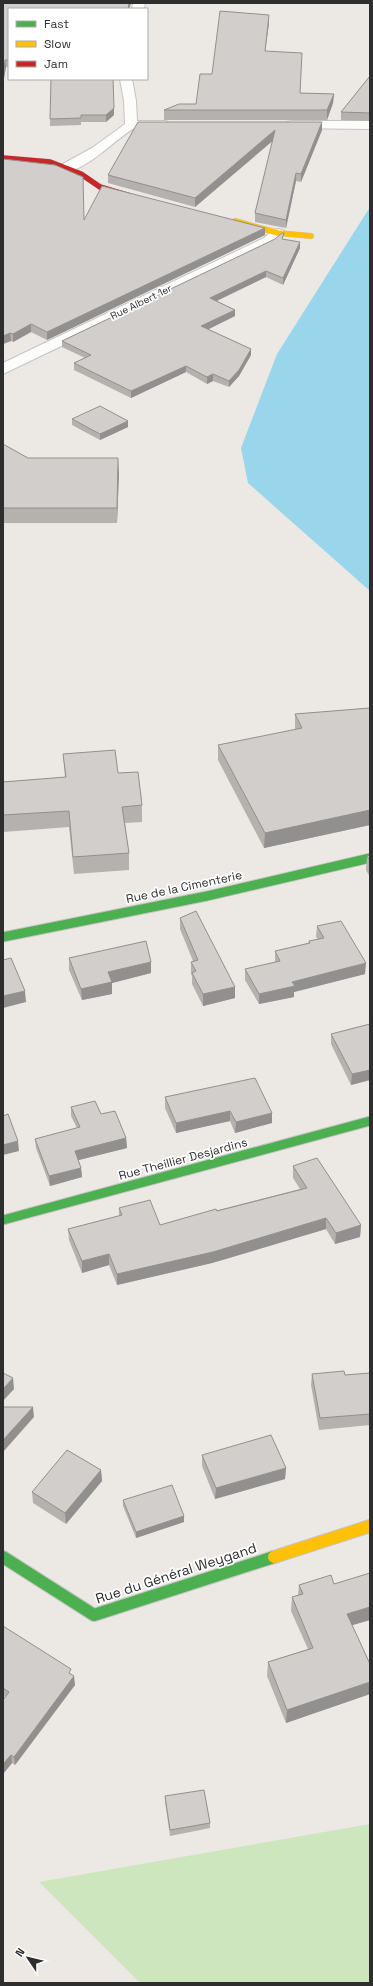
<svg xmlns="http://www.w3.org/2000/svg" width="373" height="1986" font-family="'Space Grotesk',sans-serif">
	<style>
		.green { fill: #cee6be }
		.water { fill: #99d6ec }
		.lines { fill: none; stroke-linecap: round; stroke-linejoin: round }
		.street-casing { stroke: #c5c4c5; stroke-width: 2 }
		.fast-far1-casing { stroke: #c5c4c5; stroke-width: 11 }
		.fast-casing { stroke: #c5c4c5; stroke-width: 14 }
		.slow-far1-casing { stroke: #c5c4c5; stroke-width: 6 }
		.slow-casing { stroke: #c5c4c5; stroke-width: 14 }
		.jam-casing { stroke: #c5c4c5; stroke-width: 6 }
		.street { fill: #fcfcfb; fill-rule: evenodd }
		.fast-far1 { stroke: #4caf50; stroke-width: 9 }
		.fast { stroke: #4caf50; stroke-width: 12 }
		.slow-far1 { stroke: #ffc107; stroke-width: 5.5 }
		.slow { stroke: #ffc107; stroke-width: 12 }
		.jam { stroke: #c62828; stroke-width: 5.5 }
		.wall { fill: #b4b1af }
		.shaded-wall { fill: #92908e }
		.building { fill: #d1cecb; stroke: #92908e }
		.labels { text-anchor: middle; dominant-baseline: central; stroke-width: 3.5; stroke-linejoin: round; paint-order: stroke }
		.far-street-label { font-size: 10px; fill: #2e2e2e; stroke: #fff }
		.street-label { font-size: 12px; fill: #2e2e2e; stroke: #fff }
		.near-street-label { font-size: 14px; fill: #2e2e2e; stroke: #fff }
	</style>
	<rect width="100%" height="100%" fill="#ece8e4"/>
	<path class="green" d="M370,1824v159h-230l-101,-101z"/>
	<path class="water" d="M370,207v384l-122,-108 -7,-35 36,-94z"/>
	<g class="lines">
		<defs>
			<g id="street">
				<path d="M133,3h12l-1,6h-12z"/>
				<path d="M120,79h12l4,22 1,20h29l6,4c-7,10 -29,0 -39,4 -17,9 -51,47 -72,42l-2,-3 2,-3 31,-17 33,-24 -1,-23z"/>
				<path d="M292,121h78v8l-83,-1 -1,-3 1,-3z"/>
				<path d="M278,229l5,1 2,3 -11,11 -271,130v-11l261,-125 9,-8z"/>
			</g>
			<g id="fast-far1">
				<path d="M3,937l204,-41 163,-38"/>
				<path d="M3,1220l367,-99"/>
			</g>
			<path id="fast" d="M3,1557l91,58 180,-58"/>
			<path id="slow-far1" d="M235,221l43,12 33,3"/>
			<path id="slow" d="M274,1557l96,-31"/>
			<path id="jam" d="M3,158l47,4 31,12 19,13 30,9"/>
		</defs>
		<use href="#street" class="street-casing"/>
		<use href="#fast-far1" class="fast-far1-casing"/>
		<use href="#fast" class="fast-casing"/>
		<use href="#slow-far1" class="slow-far1-casing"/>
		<use href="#slow" class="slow-casing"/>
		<use href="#jam" class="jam-casing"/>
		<use href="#street" class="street"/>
		<use href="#fast-far1" class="fast-far1"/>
		<use href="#fast" class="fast"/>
		<use href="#slow-far1" class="slow-far1"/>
		<use href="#slow" class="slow"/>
		<use href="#jam" class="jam"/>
	</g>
	<g class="wall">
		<path d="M3,3h128l-2,6h-120v58h-3l-2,11h-1z"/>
		<path d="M269,23l-4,28 35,42 34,1 -1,9 -6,17h-163v-10l32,-6 16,-30z"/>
		<path d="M370,76v45l-29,-1v-8z"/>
		<path d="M51,79l63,36 -8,7h-25v3l-31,1z"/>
		<path d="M322,122v8l-21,52 -5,-1 -10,47 -31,-6v-9l18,-73 -78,67 -87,-24v-8z"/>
		<path d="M3,159l81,61 181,15 -218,105 -16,-8 -18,10 -2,-1 -8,3z"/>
		<path d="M283,240l17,8 -17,37 -17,-8 -49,24 18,9v6l-27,13 43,20v6l-12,21 -10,11 -16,-6 -6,3 -21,-12 -55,26 -57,-28v-7l11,-5 -23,-11v-6z"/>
		<path d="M72,419l56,8 -28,13 -28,-15z"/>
		<path d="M3,444l25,14 91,15 -2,50h-114z"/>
		<path d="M370,708v117l-106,23 -46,-88v-15l77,-15v-16z"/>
		<path d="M63,754l55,19 24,32v17l-17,1 4,30v17l-55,4 -5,-47 -66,5v-50l62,-5z"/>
		<path d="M370,855v22l-4,-7 1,-14z"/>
		<path d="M180,918l55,69v11l-32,8 -11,-22v-8l-1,-2v-12l2,-1 -13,-32z"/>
		<path d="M317,926l48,48 -71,18v5l-35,7 -14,-24v-11l30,-7v-11l33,-8 1,-2 9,-2 -2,-2z"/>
		<path d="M69,958l82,4v11l-39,10v11l-30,6 -13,-30z"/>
		<path d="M370,1024v56l-19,5 -20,-41v-10z"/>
		<path d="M165,1097l107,16v10l-37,10 -5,-12 -54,12 -11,-25z"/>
		<path d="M71,1107l30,7 25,24 1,10 -49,12 3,8 1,9 -32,9 -14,-38 -1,-9 42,-11 -6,-12z"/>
		<path d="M293,1166l68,59 -1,12 -25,7 -9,-15 -114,34 -95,22 -8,-20 -27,8 -13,-33 -1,-11 51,-13v-8l41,17 140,-36 -7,-11z"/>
		<path d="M370,1373v52l-51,5 -8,-45 1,-11 33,1z"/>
		<path d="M202,1455l84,13 -1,11 -70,20 -13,-33z"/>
		<path d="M101,1470l1,11 -36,43 -33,-21 -1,-11z"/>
		<path d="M123,1500l61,22 -48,16 -13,-32z"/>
		<path d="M334,1584l36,36 -18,5 18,39v30l-84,29 -19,-47 1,-14 40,-13 -17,-38 1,-14 6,-2 1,-10z"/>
		<path d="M3,1626l69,49 3,10 -60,80 -3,-2 -9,11v-74l2,-3 -2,-2z"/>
		<path d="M165,1796l45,27v5l-40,8 -5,-35z"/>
	</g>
	<g class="shaded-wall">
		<path d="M129,3h2l-2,6h-1z"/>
		<path d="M269,15v8l-5,37z"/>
		<path d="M5,60l1,7 -2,11v-7z"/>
		<path d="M334,94l-1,9 -6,17v-10z"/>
		<path d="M114,108v7l-8,7v-7z"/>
		<path d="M322,122v8l-21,52v-8z"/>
		<path d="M275,130v9l-80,68v-9z"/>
		<path d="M296,173v8l-10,47v-8z"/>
		<path d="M265,228v7l-218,105v-8z"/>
		<path d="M300,242v6l-17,37v-7z"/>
		<path d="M266,271v6l-56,27v-6z"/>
		<path d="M235,310v6l-34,17v-7z"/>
		<path d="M31,324v8l-18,10v-8z"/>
		<path d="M10,333l1,8 -8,3v-8z"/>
		<path d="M251,349v6l-12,21 -10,11v-6z"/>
		<path d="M186,366v6l-55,26v-7z"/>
		<path d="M213,374v7l-6,3v-7z"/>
		<path d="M128,421v6l-28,13v-6z"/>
		<path d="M118,458l1,15 -2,50v-15z"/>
		<path d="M370,810v15l-106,23 1,-15z"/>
		<path d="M151,962v11l-39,10v11l-30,6 -1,-11 27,-17z"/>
		<path d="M366,963l-1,11 -71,18v5l-35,7v-10l33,-12z"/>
		<path d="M235,987v11l-32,8v-12z"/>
		<path d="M25,991l1,11 -23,6v-12z"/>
		<path d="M370,1070v10l-19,5 1,-11z"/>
		<path d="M230,1111v10l-54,12v-10z"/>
		<path d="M272,1113v10l-37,10 1,-11z"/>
		<path d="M126,1138l1,10 -52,13v-10z"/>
		<path d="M18,1141l1,10 -16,4v-10z"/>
		<path d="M81,1168l1,9 -32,9 -1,-10z"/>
		<path d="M326,1218v11l-114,34 -95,22v-11z"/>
		<path d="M361,1225l-1,12 -25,7 1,-11z"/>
		<path d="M109,1254v11l-27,8v-12z"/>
		<path d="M13,1378l1,11 -11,12v-12z"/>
		<path d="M33,1407l1,10 -31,35v-12z"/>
		<path d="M286,1468l-1,11 -70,20 1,-11z"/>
		<path d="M101,1470l1,11 -36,43 -1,-11z"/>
		<path d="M184,1516v6l-48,16v-6z"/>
		<path d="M370,1607v13l-24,7 1,-13z"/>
		<path d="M74,1676l1,9 -60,80 -1,-8z"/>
		<path d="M370,1682v12l-84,29 1,-13z"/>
		<path d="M11,1755l1,8 -9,11v-10z"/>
	</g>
	<g class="building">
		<path d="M3,3h126l-1,6h-119v51h-4l-1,11h-1z"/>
		<path d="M220,11l49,4 -4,36 37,2 -2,40 34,1 -7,16h-163l15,-6h17l4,-30h12z"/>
		<path d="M370,76v37l-29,-1z"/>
		<path d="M51,79h62l1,29 -8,7h-25v3l-31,1z"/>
		<path d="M138,122h184l-21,52 -5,-1 -10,47 -31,-7 20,-83 -80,68 -87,-23z"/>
		<path d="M3,159l52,6 28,12 1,43 18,-34 163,42 -218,104 -16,-8 -18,10 -3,-1 -7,3z"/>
		<path d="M282,233h2l-2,6 18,3 -17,36 -17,-7 -56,27 25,12 -34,16 50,23 -12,21 -10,11 -16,-7 -6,3 -21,-11 -55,25 -57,-28 17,-8 -29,-14 213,-102z"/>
		<path d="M100,406l28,15 -28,13 -28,-15z"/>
		<path d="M3,444l25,14h90l-1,50h-114z"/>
		<path d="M370,708v102l-105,23 -47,-88 84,-17 -7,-14z"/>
		<path d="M115,750l3,23 20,-1 4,33 -20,2 7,46 -56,4 -4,-46 -66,4v-33l63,-5 -3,-23z"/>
		<path d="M370,855v5l-3,-4z"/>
		<path d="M196,911l39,76 -32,7 -11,-21 4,-2 -5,-9 7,-2 -18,-42z"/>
		<path d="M341,921l25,42 -74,19 3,4 -36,8 -14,-25 35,-8 -5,-10 35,-8 -1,-2 15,-3 -7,-12z"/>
		<path d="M146,941l5,21 -43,10 4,10 -31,7 -12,-31z"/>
		<path d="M11,958l14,33 -22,5v-36z"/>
		<path d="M370,1024v46l-18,4 -21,-40z"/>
		<path d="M255,1078l17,35 -36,9 -6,-11 -54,12 -11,-26z"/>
		<path d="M95,1101l6,13 14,-3 11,27 -51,13 6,17 -32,8 -14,-37 45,-12 -9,-20z"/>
		<path d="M8,1114l10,27 -15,4v-29z"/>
		<path d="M317,1158l44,67 -25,8 -10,-15 -113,34 -96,22 -8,-20 -27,7 -14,-32 54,-14 -3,-7 31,-8 10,25 56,-16 1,2 90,-23 -14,-22z"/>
		<path d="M344,1371l1,4 25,-2v41l-50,4 -8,-44z"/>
		<path d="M3,1373l10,5 -10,11z"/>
		<path d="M3,1407h30l-30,33z"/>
		<path d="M271,1435l15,33 -70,20 -14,-33z"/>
		<path d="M67,1450l34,20 -36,43 -33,-21z"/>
		<path d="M172,1485l12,31 -48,16 -13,-32z"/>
		<path d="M370,1573v34l-23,7 23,50v18l-83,28 -19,-48 45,-14 -21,-51 11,-3 -4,-9 32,-10 3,9z"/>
		<path d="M3,1626l68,43 -2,4 5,3 -60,81 -3,-2 -8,9v-64l6,-8 -6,-4z"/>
		<path d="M204,1790l6,33 -40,7 -5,-34z"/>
	</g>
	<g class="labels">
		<g class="far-street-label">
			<text transform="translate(141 302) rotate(-26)">Rue Albert 1er</text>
		</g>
		<g class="street-label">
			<text transform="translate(184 887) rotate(-12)">Rue de la Cimenterie</text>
			<text transform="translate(183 1159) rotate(-15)">Rue Theillier Desjardins</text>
		</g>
		<g class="near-street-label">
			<text transform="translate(176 1573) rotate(-18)">Rue du Général Weygand</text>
		</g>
	</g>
	<rect width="373" height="1986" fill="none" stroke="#2e2e2e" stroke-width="8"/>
	<rect x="8" y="8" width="140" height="72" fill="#ffffff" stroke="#ababab"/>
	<rect x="16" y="21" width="20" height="6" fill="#4caf50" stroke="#ababab"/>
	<text x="44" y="28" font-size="12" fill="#2e2e2e">Fast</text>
	<rect x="16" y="41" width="20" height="6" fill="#ffc107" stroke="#ababab"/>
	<text x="44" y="48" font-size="12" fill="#2e2e2e">Slow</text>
	<rect x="16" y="61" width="20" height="6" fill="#c62828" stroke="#ababab"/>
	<text x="44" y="68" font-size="12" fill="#2e2e2e">Jam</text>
	<g transform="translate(28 1958) rotate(305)" stroke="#ffffff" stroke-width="3" paint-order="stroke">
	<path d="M0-3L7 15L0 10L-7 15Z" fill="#2e2e2e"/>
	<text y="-6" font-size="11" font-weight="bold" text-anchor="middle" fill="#2e2e2e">N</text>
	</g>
</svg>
